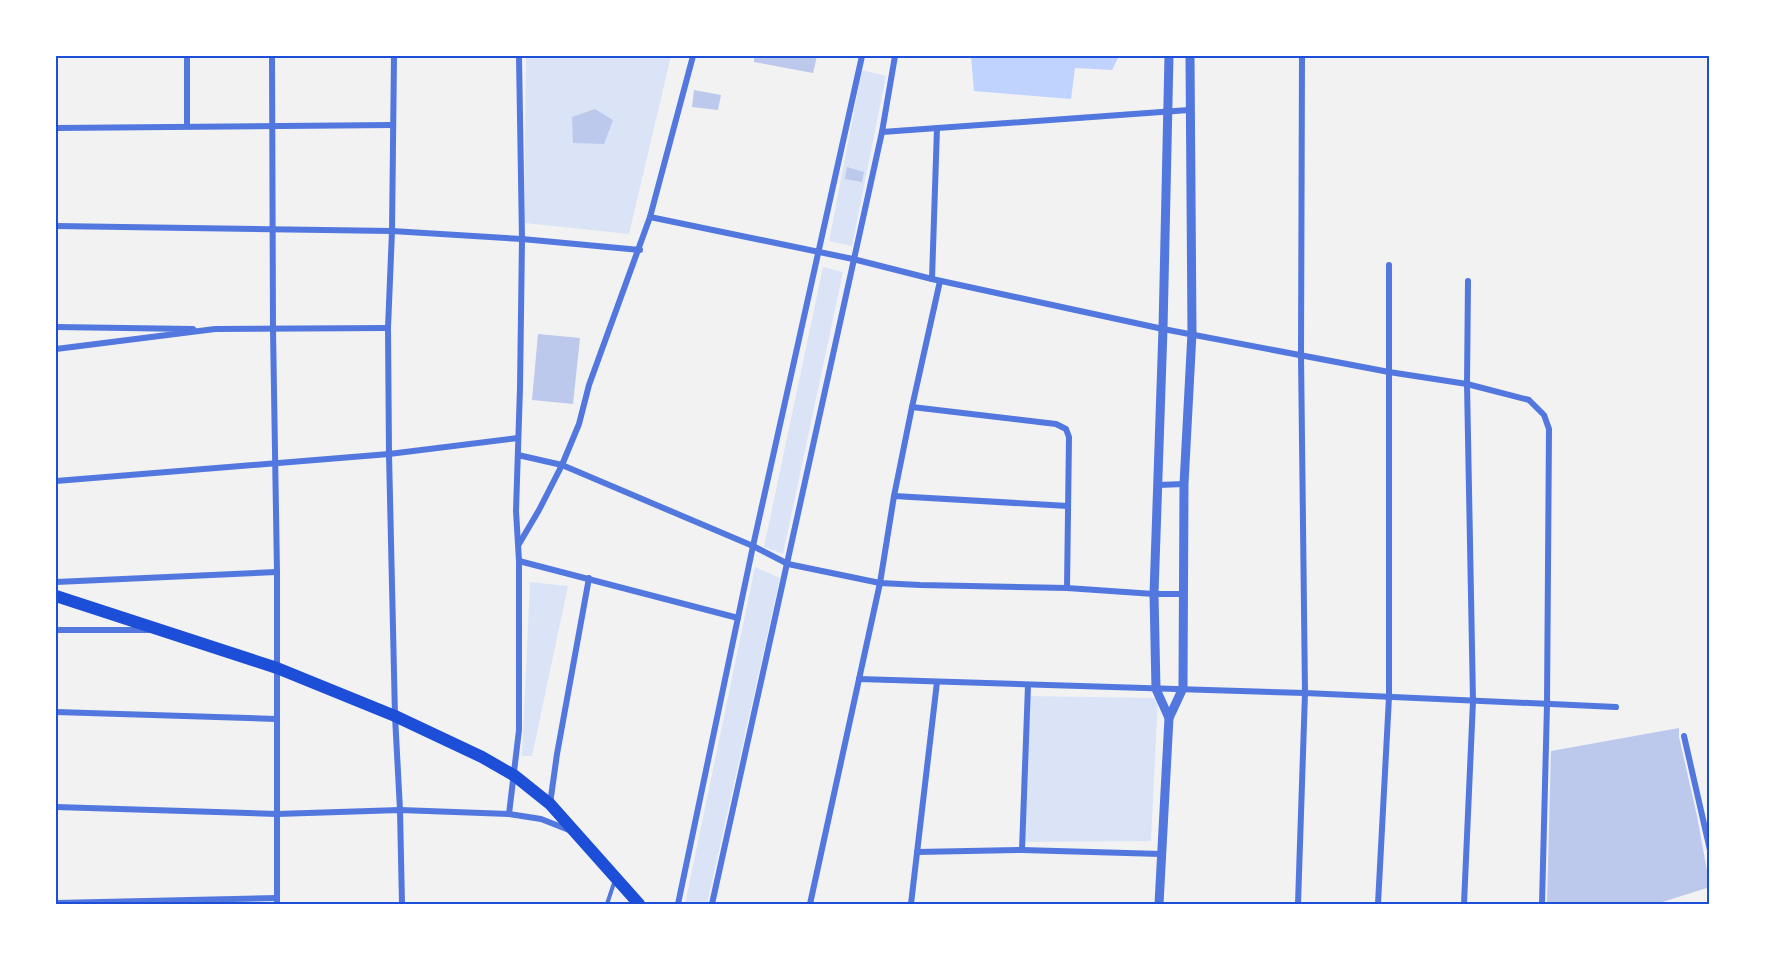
<svg xmlns="http://www.w3.org/2000/svg" width="1765" height="960" font-family="Raleway,sans-serif">
	<style>
		.green { fill: #dbe4f7 }
		.water { fill: #bfd3fe }
		.building { fill: #bdc9ec }
		.lines { fill: none; stroke-linecap: round; stroke-linejoin: round }
		.service { stroke: #5277de; stroke-width: 4 }
		.minor { stroke: #5277de; stroke-width: 6 }
		.tertiary { stroke: #5277de; stroke-width: 9 }
		.trunk { stroke: #1d4ed8; stroke-width: 12 }
		.neatline { fill: none; stroke: #1d4ed8; stroke-width: 2 }
	</style>
	<rect width="100%" height="100%" fill="#f2f2f2"/>
	<g class="green">
		<path d="M526,56h145l-42,178 -105,-11z"/>
		<path d="M862,70l24,6 -34,170 -23,-5z"/>
		<path d="M823,267l20,5 -60,282 -19,-7z"/>
		<path d="M755,567l25,11 -73,326h-22z"/>
		<path d="M530,582l38,4 -36,170h-10z"/>
		<path d="M1028,696l130,2 -7,143 -126,1z"/>
	</g>
	<path class="water" d="M971,56h148l-7,14 -37,-2 -4,31 -97,-8z"/>
	<g class="building">
		<path d="M754,56h63l-4,17 -59,-11z"/>
		<path d="M694,90l27,5 -3,15 -26,-3z"/>
		<path d="M595,109l18,11 -9,24 -31,-1 -1,-26z"/>
		<path d="M847,167l17,5 -2,10 -17,-3z"/>
		<path d="M538,334l42,4 -7,66 -41,-4z"/>
		<path d="M1679,728v9l18,79 13,71 -54,17h-109l4,-153z"/>
	</g>
	<g class="lines">
		<path class="service" d="M607,904l8,-24"/>
		<g class="minor">
			<path d="M187,56v70"/>
			<path d="M272,56l1,274 4,242v332"/>
			<path d="M394,56l-2,175 -4,97 1,126 6,262 5,94 2,94"/>
			<path d="M56,128l337,-3"/>
			<path d="M882,132l307,-22"/>
			<path d="M650,217l203,42 79,20 231,50 226,43 78,12 62,16 15,15 5,14 -2,276 -5,199"/>
			<path d="M56,226l336,5 130,8 118,11"/>
			<path d="M932,279l5,-151"/>
			<path d="M56,327l137,2"/>
			<path d="M56,349l159,-20 173,-1"/>
			<path d="M912,407l144,17 10,5 3,8 -2,151"/>
			<path d="M518,455l44,10 191,81 35,18 92,19 40,2 147,3 87,6h28"/>
			<path d="M56,481l333,-27 129,-16"/>
			<path d="M1158,485l26,-1"/>
			<path d="M894,496l174,10"/>
			<path d="M519,544l20,-34 23,-45 17,-41 10,-39 61,-168 43,-161"/>
			<path d="M519,561l219,57"/>
			<path d="M56,582l221,-10"/>
			<path d="M56,630h92"/>
			<path d="M859,679l446,14 311,14"/>
			<path d="M56,712l220,7"/>
			<path d="M1684,736l26,114"/>
			<path d="M550,804l7,-50 32,-176"/>
			<path d="M56,807l221,7 123,-4 109,4 32,5 28,11"/>
			<path d="M509,814l10,-84v-169l-3,-50 4,-123 2,-149 -3,-183"/>
			<path d="M1022,850l6,-165"/>
			<path d="M917,852l105,-2 139,4"/>
			<path d="M56,903l221,-5"/>
			<path d="M678,904l75,-358 109,-490"/>
			<path d="M712,904l170,-772 13,-76"/>
			<path d="M810,904l70,-321 14,-87 18,-89 28,-126"/>
			<path d="M911,904l26,-222"/>
			<path d="M1298,904l7,-211 -4,-338 1,-299"/>
			<path d="M1378,904l11,-207v-432"/>
			<path d="M1464,904l9,-203 -6,-317 1,-103"/>
		</g>
		<g class="tertiary">
			<path d="M1169,56l-6,273 -9,265 2,95 13,29"/>
			<path d="M1159,904l10,-186 14,-30 1,-204 8,-151 -2,-277"/>
		</g>
		<path class="trunk" d="M56,596l221,72 118,48 87,41 33,19 35,28 89,100"/>
	</g>
	<rect width="1765" height="960" fill="none" stroke="#ffffff" stroke-width="114"/>
	<rect x="57" y="57" width="1651" height="846" class="neatline"/>
</svg>
